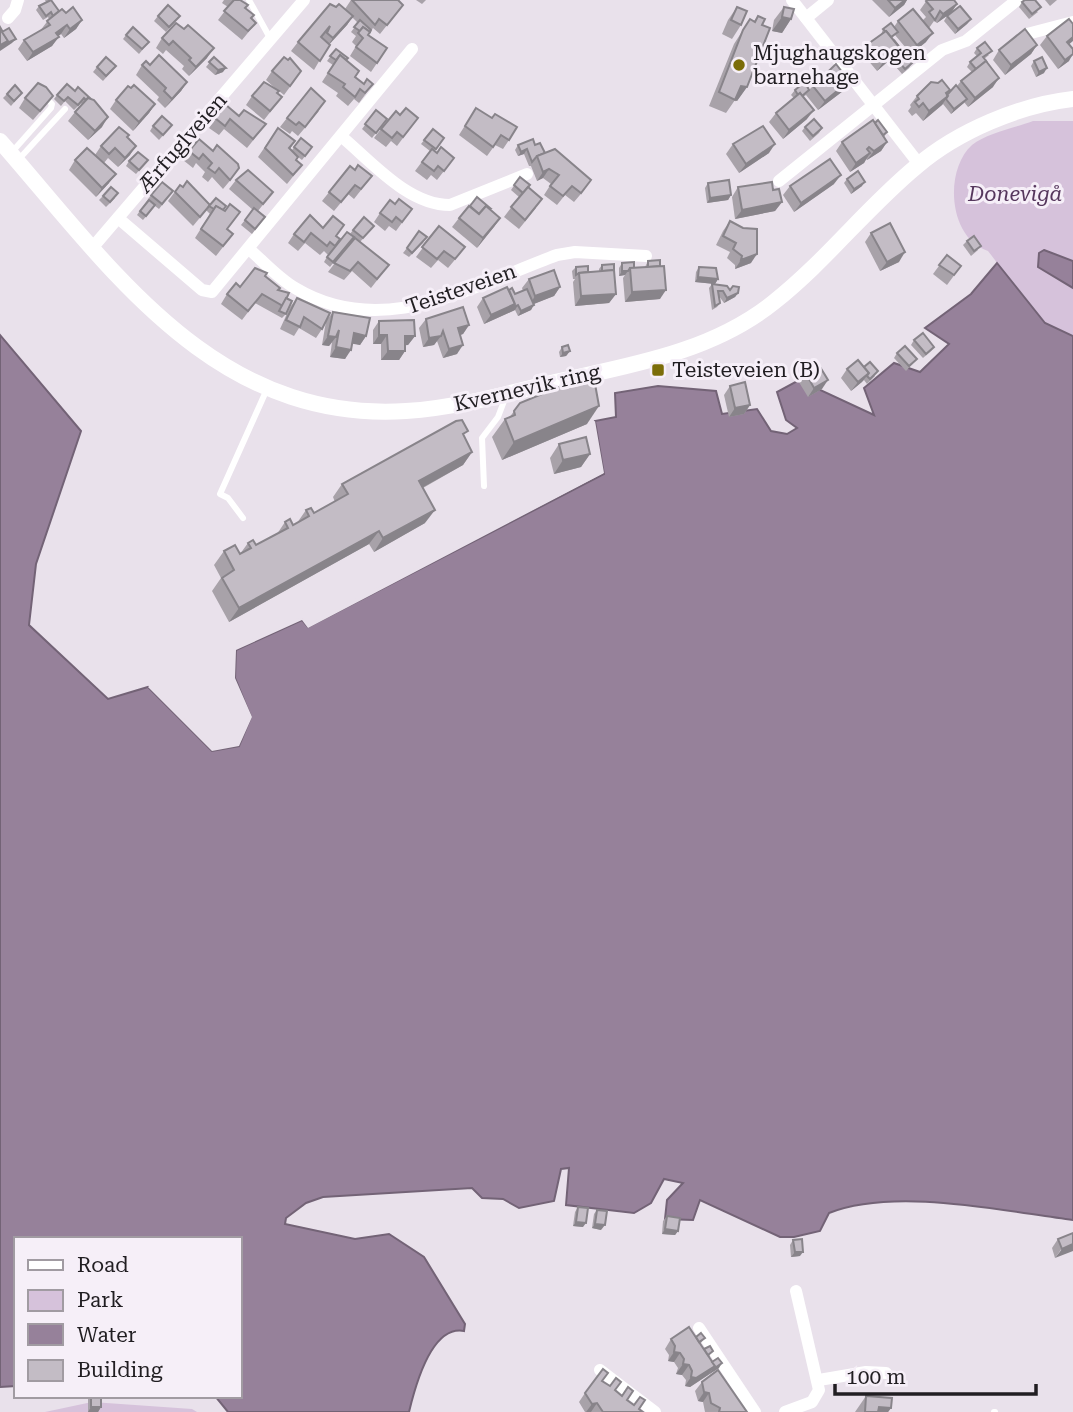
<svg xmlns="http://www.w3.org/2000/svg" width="1073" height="1412" font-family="'Roboto Serif',serif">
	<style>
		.green { fill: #d6c2db }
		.water { fill: #96819a; stroke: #736376; stroke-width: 2 }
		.pier { fill: #e9e1eb }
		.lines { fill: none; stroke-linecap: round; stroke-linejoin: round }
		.lane { stroke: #fff; stroke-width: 6 }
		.street { stroke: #fff; stroke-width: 12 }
		.secondary { stroke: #fff; stroke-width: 16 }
		.wall { fill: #a8a2a9 }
		.shaded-wall { fill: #88848a }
		.building { fill: #c3bcc5; stroke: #88848a; stroke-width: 2 }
		.poi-dot { fill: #7b6d09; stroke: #f6eff8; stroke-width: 2.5 }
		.labels { text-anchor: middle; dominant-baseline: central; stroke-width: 6; stroke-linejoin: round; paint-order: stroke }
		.poi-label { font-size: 21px; fill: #211e22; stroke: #f6eff8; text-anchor: start }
		.street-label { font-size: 21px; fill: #211e22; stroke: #f6eff8 }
		.park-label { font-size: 21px; font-style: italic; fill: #56375d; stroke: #f6eff8 }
	</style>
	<rect width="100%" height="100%" fill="#e9e1eb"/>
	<g class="green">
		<path d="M1033,121h40v140l-29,-11 -6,17 35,21v48c-38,-5 -63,-58 -85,-85 -40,-13 -44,-81 -16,-106 15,-12 43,-17 61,-24z"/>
		<path d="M92,1402l100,7 5,3h-152z"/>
	</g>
	<g class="water">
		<path d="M1044,250l29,11v27l-35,-21 1,-14z"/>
		<path d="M997,263l48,60 28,13v884c-71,-9 -178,-33 -244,-7l-9,18 -26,6h-14l-80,-37 -7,20 -28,-1 2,-19 16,-17 -19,-4 -13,24 -17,10 -68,-8 3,-37 -8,1 -7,32 -35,7 -16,-9 -21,-1 -10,-10 -149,9 -17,6 -20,15 -1,6 70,15 34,-5 35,23 41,67 -1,7c-33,-6 -49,56 -55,81h-181l-13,-16h25v-157h-224v147l-16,1v-1052l81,96 -45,133 -7,61 79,74 40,-12 64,64 27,-5 12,-29 -16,-39 1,-28 66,-30 6,7 296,-153 -9,-53 21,-4 -1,-24 43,-7 58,5 6,23 35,-5 14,22 16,3 10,-6 -11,-8 -9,-28 22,-12 75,35 -10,-27 30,-25 26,9 29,-28 -24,-16 46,-34z"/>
	</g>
	<path class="pier" d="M595,421l9,52 -296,155 -6,-8 -66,30 -1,28 17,39 -13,29 -27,5 -64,-64 3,-2 62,63 23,-5 12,-26 -16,-38 2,-32 67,-30 8,6 291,-151 -8,-50z"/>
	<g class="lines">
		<g class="lane">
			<path d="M249,0l21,38"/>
			<path d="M12,152l39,-44 1,-4 -7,-7"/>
			<path d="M19,159l46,-50"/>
			<path d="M484,486l-2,-48 16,-21 8,-21"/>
			<path d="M243,518l-15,-20 -8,-4 47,-105"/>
			<path d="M994,1412h1"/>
		</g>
		<g class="street">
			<path d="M792,0l127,164"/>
			<path d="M8,18l7,-8 3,-10"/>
			<path d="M806,18l22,-18"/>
			<path d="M1027,34l46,-12"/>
			<path d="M342,137c30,25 66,68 108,68l77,-31"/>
			<path d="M779,181l163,-131 24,-9 51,-41"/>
			<path d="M118,218l84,72 10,2 200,-243"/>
			<path d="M93,247l211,-247"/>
			<path d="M249,249c15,13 29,29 46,39 88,53 177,-2 262,-33l18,-3 71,4"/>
			<path d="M699,1328l56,84"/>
			<path d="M600,1370l55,42"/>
			<path d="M819,1380l47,-8 20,1"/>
			<path d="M785,1412l27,-10 7,-12 -23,-99"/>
		</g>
		<path class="secondary" d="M0,141c112,128 214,282 406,270 50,-3 100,-17 149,-29 76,-17 157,-30 219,-80 52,-41 92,-94 143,-136 41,-35 103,-61 156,-67"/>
	</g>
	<g class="wall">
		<path d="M45,0h7l-1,1 8,10 23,9 -6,9 -12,9 -3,-4 -3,2 -6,10 -25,15 -9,-12 6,-9 16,-9 9,-12 -1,-2 -5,3 -7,-10 3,-4 7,-4z"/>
		<path d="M224,0h17l10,19 5,4 -14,17 -24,-20 10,-13 -6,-4z"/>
		<path d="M351,0l52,5 -23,29 -7,-6 -5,7 19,13 -16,24 -21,-16 6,-10 -4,-4 4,-6 -5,-4 7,-9 -6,-6 -5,8 -18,19 -15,26 -23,-19 7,-9 38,-35 9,2z"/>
		<path d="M416,0h10l-4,4z"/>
		<path d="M872,0h35l-3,5 -15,12z"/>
		<path d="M927,0l30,4 -6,9 -14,10 -3,-2 -5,7 -3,14 -15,12 -16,-19 -3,3 20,25 -3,5 -7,6 -12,-14 2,-2 -15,13 -15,-18 6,-9 13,-9 2,-6 11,-2 4,-6 25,-1 3,-3 -6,-7z"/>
		<path d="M1045,0h12l-7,6z"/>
		<path d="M1022,2l16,10 -9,7 -10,-12z"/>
		<path d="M737,7l4,18 -9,14 -10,-5 6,-14z"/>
		<path d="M784,7l7,12 -9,14 -10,-2 2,-11z"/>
		<path d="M158,16h22l-14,16 -12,-11z"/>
		<path d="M758,16l4,9 -15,62 -10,14 -2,-1 -9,13 -17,-7 25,-62 16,-25 4,2z"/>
		<path d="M947,16l24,3 -4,5 -12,10 -11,-13z"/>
		<path d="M184,29l23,29 -18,18 -7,-7 2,-3 -18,-16 -3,4 -7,-6 6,-10z"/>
		<path d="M126,35l23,7 -10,12 -16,-15z"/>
		<path d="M1047,36l22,8v17l-11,8 -18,-24z"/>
		<path d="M1037,45l-6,9 -26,21 -12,-15 6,-10z"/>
		<path d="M977,48l12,7 -5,4 9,28 -25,20 -4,-5 -13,12 -8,-10 -20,17 -7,-8 -4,3 -4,-5 3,-4 -1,-2 7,-9 33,-6 -3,5 10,-9 4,-5 11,-9 -5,-5 3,-5 7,-6 -3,-3z"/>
		<path d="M336,49l10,11 13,11 -4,6 9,7h9l-14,19 -5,-4 -6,7 -12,-10 2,-3 -16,-11 11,-17 -6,-4z"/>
		<path d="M214,57l9,15 -8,3 -9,-8z"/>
		<path d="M1034,61l10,12 -8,4 -5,-11z"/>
		<path d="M142,65h8l37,17 -6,9 -16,17 -8,-8 2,-3 -23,-22z"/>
		<path d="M116,66l-13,15 -10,-9 4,-5z"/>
		<path d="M272,71l23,9 -11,15 -5,-4 -2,2 -2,13 -11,14 -18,-15 6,-9 24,-7 -10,-9z"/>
		<path d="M849,81l-6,10 -25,19 -12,-15 -3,2 4,22 -24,20 -14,-17 7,-9 18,-15 -3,-3 4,-5h14l4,-4z"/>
		<path d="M78,87l24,40 -14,13 -20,-19 7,-9 7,-8 -1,-1 -7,7 -9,-9 -4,5 -7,-7 3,-4 18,-4z"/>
		<path d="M131,88l24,16 -6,9 -16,18 -23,-22 6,-9z"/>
		<path d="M22,93l-11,13 -8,-8 4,-4z"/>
		<path d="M25,98l21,7 -13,15 -14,-12z"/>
		<path d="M226,105l33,28 -12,15 -23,-19 -5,6 -10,-7z"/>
		<path d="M476,108l33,32 -6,9 -8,-4 -8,11 -28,-21z"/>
		<path d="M376,110l11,9 -15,19 -10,-9z"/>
		<path d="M319,111l-21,25 -6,-5 -2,3 -10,-7 7,-9z"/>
		<path d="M400,115l18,3 -21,28 -6,-5 -5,6 -12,-9 7,-9z"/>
		<path d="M875,123l12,9 -3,5 3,5 -6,9 -14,9 -1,-1 -2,4 -14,9 -14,-21 6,-9z"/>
		<path d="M172,125l-13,15 -9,-9 3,-5z"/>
		<path d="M805,127l17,1 -3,5 -9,8 -8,-10z"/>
		<path d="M278,128l17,13 -5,8 2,1 9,-12 11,9 -10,13 -4,-3 -2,3 -1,14 -8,10 -29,-27z"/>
		<path d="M433,129l11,9 -9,13 2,2 17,5 -17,22 -6,-5 -4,5 -12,-9 15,-20 -9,-7z"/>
		<path d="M127,138l3,17 -12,12 -10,-9 -4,5 5,20 -13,14 -27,-27 6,-10 20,-5 6,-9z"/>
		<path d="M199,139l34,38 -10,12 -11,-12 -4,5 -6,-5 3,-5 -9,-9 -3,5 -10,-8z"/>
		<path d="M733,144l36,9 -30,20 -13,-19z"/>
		<path d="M518,145h17l50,44 -11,13 -9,-7 -8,10 -13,-10 7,-11 -8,-6 -6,3 -6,-15h-2l-5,-12 -6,2 -3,-6z"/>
		<path d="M148,160l-12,14 -10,-8 3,-5z"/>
		<path d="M350,166l15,19 -11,14 -6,-5 -14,17 -12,-10z"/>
		<path d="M520,177l8,10 8,21 -17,21 -15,-12 15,-20 -8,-7z"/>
		<path d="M847,179l15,7 -11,8 -7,-11z"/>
		<path d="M236,180l37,12 -15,19 7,6 -13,17 -11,-9 12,-15 -24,-21z"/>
		<path d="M708,183l23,12 -3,5 -21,3 -2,-15z"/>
		<path d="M834,184l-40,28 -11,-17 7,-9z"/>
		<path d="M180,185l23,29 -10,12 -25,-25z"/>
		<path d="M738,187l35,3 9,12 -7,9 -40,8 -3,-22z"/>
		<path d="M173,191l-14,18 -4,-3 -12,14 -6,-5 14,-20z"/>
		<path d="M103,196l12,2 -9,9 -7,-7z"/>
		<path d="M216,198l8,12 3,19 6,5 -17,22 -21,-18 15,-24 -4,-4z"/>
		<path d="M395,204l17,5 -16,22 -7,-5 -4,5 -11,-9 6,-9z"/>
		<path d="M489,209l11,9 -23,30 -25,-21 7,-9z"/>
		<path d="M730,221l13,7 8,35 -16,6v-4l-8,-7 3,-6 -14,-7 7,-14z"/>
		<path d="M439,226l19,30 -10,12 -10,-8 -7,8 -15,-11z"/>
		<path d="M323,228l17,11 10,-5 3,-4h18l-11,12 22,32 -11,14 -19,-17 -8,9 -16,-8 26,-34 -1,-1 -23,30 -6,-5 4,-7 -4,-4 -4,4 -15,-12 -7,8 -10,-8 6,-9z"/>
		<path d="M871,233l28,29 -19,9 -15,-29z"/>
		<path d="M967,241l11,9 -7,6 -8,-11z"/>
		<path d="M424,242l-15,15 -6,-4 4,-5z"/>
		<path d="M947,255l14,11 -14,19 -14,-11z"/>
		<path d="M648,261l12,38 -35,3 -2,-24 2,-3 -6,1v-8l3,-5 12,5 11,-1z"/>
		<path d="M602,265l12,7 2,22 -7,9 -34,3 -2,-24 2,-3h-2l-1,-8 4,-4 12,5 11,-1v-2z"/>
		<path d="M699,267l19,12 -3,5 -20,-2 1,-10z"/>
		<path d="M265,276l21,22v16l-4,4 -27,-15 -13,17 -21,-16 6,-10 13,-7z"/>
		<path d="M529,279l31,8 -6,9 -21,8 -2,6 -13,6 -3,-6 -31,14 -7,-17 6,-9 26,-8 6,4 8,-3 -1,-3z"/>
		<path d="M712,284l18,6 8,3 -3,4 -11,6 -5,-7 1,7 -3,4 -5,3 -3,-22z"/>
		<path d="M297,298l25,31 -6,9 -17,-10 -5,8 -14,-7 10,-22z"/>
		<path d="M333,312l33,24 -6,9 -7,-2 -8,16 -15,-2 2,-15 -3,4 -7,-1 4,-24z"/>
		<path d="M426,319l43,6 -6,9 -3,1 -3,19 -14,4 -6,-17 -3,4 -11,2 -4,-19z"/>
		<path d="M379,321l36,15 -7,9h-3v6l-6,9h-18v-16h-8v-14z"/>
		<path d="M914,340l20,7 -3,4 -8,7 -12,-13z"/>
		<path d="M562,347l8,4 -4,5 -6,1 -1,-5z"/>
		<path d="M897,353l20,6 -11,12 -12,-13z"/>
		<path d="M864,367l11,9 -8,8 -3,-4 -13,11 -10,-13 6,-9z"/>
		<path d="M804,370l18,19 -14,8 -11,-18z"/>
		<path d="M730,386l20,19 -6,9 -15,3 -5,-22z"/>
		<path d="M520,403l67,21 -85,36 -10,-23 13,-18 4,-1z"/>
		<path d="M464,436l8,16 -9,13 -40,23 2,35 -51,29 -5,-8 -140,78 -17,-31 9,-13 -7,-13 10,-14 16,3 8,-11 8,2 21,-11 8,-12 8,3 4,-2 9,-13 8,3 21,-11 -2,-5 9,-13z"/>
		<path d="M559,444l31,10 -9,13 -27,7 -4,-16z"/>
		<path d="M578,1207l5,20 -10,-1 2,-14z"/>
		<path d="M597,1210l4,20 -9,-2 2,-14z"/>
		<path d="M667,1216l11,15 -3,4 -13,-1 1,-13z"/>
		<path d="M1073,1233l-18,25 -3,-10 6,-9z"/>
		<path d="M793,1240l7,16 -9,1 -1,-12z"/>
		<path d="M696,1337l9,1 -5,6 10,12 -1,1 3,5 7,6 -29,19 -5,-1 1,-6 -4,-5 -6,-1 2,-6 -4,-6 -6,-1 1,-6 -4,-6 6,-10z"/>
		<path d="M603,1381l36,28 4,3h-58l-6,-10 6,-9z"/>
		<path d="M702,1382l45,30h-42l-2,-10 -5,-1 -3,-10z"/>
		<path d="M88,1396h13v11l-3,5h-10z"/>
		<path d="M866,1396l25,12 -3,4h-33z"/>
	</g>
	<g class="shaded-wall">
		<path d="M905,0h2l-3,5 -15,12 6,-9z"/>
		<path d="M957,4l-6,9 -14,10 6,-9z"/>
		<path d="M353,16l-6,9 -20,22 6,-9z"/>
		<path d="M782,17l9,2 -9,14 -10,-2z"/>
		<path d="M971,19l-4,5 -12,10 3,-5z"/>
		<path d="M82,20l-6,9 -12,9 6,-9z"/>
		<path d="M67,25l-6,9 -11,8 9,-5 -7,9 -25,15 6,-9z"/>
		<path d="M933,33l-7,9 -15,12 6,-9z"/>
		<path d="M1073,37v4l-12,10 6,-9z"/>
		<path d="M16,39l-4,4 -12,8v-6l8,-4z"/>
		<path d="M1037,45l-6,9 -26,21 6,-10z"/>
		<path d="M214,48l-7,10 -18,18 7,-9z"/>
		<path d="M900,48l-6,8 -1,-1 -7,8 -9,8 14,-20z"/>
		<path d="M1073,54l-4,7 -11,8 7,-9z"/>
		<path d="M226,68l-3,4 -8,3 3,-5z"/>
		<path d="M1047,68l-3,5 -8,4 3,-5z"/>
		<path d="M999,78l-6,9 -25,20 7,-9z"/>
		<path d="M849,81l-6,10 -25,19 7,-9z"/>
		<path d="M187,82l-6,9 -16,17 7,-9z"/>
		<path d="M741,86l6,1 -10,14 -2,-1z"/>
		<path d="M948,96l-6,9 -19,16 6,-10z"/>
		<path d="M967,99l-3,4 -13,11 3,-5z"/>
		<path d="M155,104l-6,9 -16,18 6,-9z"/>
		<path d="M814,110l-7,9 -24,20 6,-9z"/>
		<path d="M108,117l-6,10 -14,13 7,-9z"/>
		<path d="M887,142l-6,9 -14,9 7,-9z"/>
		<path d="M775,144l-6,9 -30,20 7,-9z"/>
		<path d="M136,146l-6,9 -12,12 7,-9z"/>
		<path d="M527,149l-3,5 -6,2 3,-4z"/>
		<path d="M870,153l-6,10 -14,9 6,-9z"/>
		<path d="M549,169l-6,9 -6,3 6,-9z"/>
		<path d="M116,174l-7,9 -13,14 6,-9z"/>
		<path d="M841,175l-7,9 -40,28 7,-9z"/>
		<path d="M865,182l-3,4 -11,8 3,-5z"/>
		<path d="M731,195l-3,5 -21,3 3,-5z"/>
		<path d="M782,202l-7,9 -40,8 7,-9z"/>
		<path d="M500,218l-6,9 -17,21 6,-10z"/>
		<path d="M905,252l-6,10 -19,9 7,-9z"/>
		<path d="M757,254l-6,9 -16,6 6,-9z"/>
		<path d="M622,271h6l-3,4 -6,1z"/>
		<path d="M698,277l20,2 -3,5 -20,-2z"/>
		<path d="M560,287l-6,9 -25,10 6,-10z"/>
		<path d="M666,290l-6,9 -35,3 7,-10z"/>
		<path d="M738,293l-3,4 -11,6 3,-5z"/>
		<path d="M616,294l-7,9 -34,3 6,-10z"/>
		<path d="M515,304l3,1 -3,5 -31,14 7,-9z"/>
		<path d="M534,305l-3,5 -13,6 3,-5z"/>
		<path d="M469,325l-6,9 -11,4 6,-10z"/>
		<path d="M354,333l12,3 -6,9 -12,-2z"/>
		<path d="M379,335h8l-6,9h-8z"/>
		<path d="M328,336l8,1 -7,9 -7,-1z"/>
		<path d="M405,336h10l-7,9 -10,1z"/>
		<path d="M441,336l-7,9 -11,2 6,-9z"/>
		<path d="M463,345l-6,9 -14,4 6,-9z"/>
		<path d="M336,347l15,3 -6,9 -15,-2z"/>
		<path d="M388,351h17l-6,9h-18z"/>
		<path d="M570,351l-4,5 -6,1 3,-4z"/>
		<path d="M869,373l-7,9 -11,9 7,-9z"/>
		<path d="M828,380l-6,9 -14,8 6,-9z"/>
		<path d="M750,405l-6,9 -15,3 6,-9z"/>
		<path d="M599,406l-12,18 -85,36 12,-18z"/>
		<path d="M472,452l-9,13 -54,30 10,-14z"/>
		<path d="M590,454l-9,13 -27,7 9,-14z"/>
		<path d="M435,510l-10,13 -51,29 9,-14z"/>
		<path d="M379,531l-10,13 -140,78 10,-14z"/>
		<path d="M576,1222l10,1 -3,4 -10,-1z"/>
		<path d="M595,1224l10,1 -4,5 -9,-2z"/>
		<path d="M665,1229l13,2 -3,4 -13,-1z"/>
		<path d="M1073,1244v7l-18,7 7,-9z"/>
		<path d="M795,1252h8l-3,4 -9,1z"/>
		<path d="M674,1352l6,1 -6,9 -6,-1z"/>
		<path d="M722,1363l-3,5 -11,7 4,-5z"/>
		<path d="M683,1364l6,1 -7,10 -6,-1z"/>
		<path d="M715,1366l-7,9 -18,12 -5,-1 6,-9z"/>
		<path d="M704,1392l5,1 -6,9 -5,-1z"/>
		<path d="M597,1403l-6,9h-5l6,-8z"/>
		<path d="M91,1407h10l-3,5h-10z"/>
		<path d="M879,1407l12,1 -3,4h-13z"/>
	</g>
	<g class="building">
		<path d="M51,0l8,11 -6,5 -2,-4 -5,4 -7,-10z"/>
		<path d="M234,0h6l8,5 -3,3 9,7 -3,3 5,5 -8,8 -24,-20z"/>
		<path d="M352,0h46l5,5 -16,20 -8,-6 -4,6z"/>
		<path d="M888,0h17l-10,8z"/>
		<path d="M927,0h27l3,4 -14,10 -3,-3 -5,9 -6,-8 4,-3 -7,-8z"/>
		<path d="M1025,0h10l6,7 -9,7 -10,-12z"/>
		<path d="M330,4l6,3 3,-3 14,12 -20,22 -6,-5 3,-7 -9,11 9,8 -10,16 -22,-19z"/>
		<path d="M168,5l12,11 -11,11 -11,-11z"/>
		<path d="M960,6l11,13 -13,10 -11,-13z"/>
		<path d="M73,7l9,13 -12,9 -3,-4 -11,8 3,4 -26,15 -9,-12 26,-15 -3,-4 15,-12 4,4z"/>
		<path d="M737,7l10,4 -6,14 -10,-5z"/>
		<path d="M784,7l10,2 -3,10 -9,-2z"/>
		<path d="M913,9l20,24 -16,12 -19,-24z"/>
		<path d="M758,16l7,3 -3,6 8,3 -23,59 -6,-1 -6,14 -16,-8 24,-62 7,-11 5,3z"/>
		<path d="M1069,19l4,5v13l-6,5 6,7v5l-8,6 -18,-24z"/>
		<path d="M360,20l11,10 -1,2 -7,-5 -3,4 -6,-4z"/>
		<path d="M176,23l8,6 4,-4 26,23 -18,19 -7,-7 2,-2 -18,-17 -4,4 -7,-7z"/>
		<path d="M891,23l7,9 -7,5 -5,-6h-1l-2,-2z"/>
		<path d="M0,27l8,14 -8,4z"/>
		<path d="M133,27l16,15 -7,7 -16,-14z"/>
		<path d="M363,27l7,5 -2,3 19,13 -10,15 -21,-16 7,-9 -5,-5z"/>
		<path d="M9,28l7,11 -11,5 3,-3 -6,-9z"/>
		<path d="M1025,29l12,16 -26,20 -12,-15z"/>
		<path d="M886,31l14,17 -9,3 2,3 -10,8 -15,-18z"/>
		<path d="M894,40l18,23 -7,6 -12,-14 7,-7z"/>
		<path d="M985,42l7,9 -9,6 4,5 -1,-1 -10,8 -6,-7 11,-9 -4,-5z"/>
		<path d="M336,49l12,9 -2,2 -6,-5 -4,5 -6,-4z"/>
		<path d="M159,55l28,27 -15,17 -8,-8 2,-3 -24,-23 4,-4 4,4z"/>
		<path d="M340,55l19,16 -4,6 9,7 3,-5 6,5 -8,9 -5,-4 -5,8 -12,-10 2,-3 -17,-11z"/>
		<path d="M106,57l10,9 -10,10 -9,-9z"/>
		<path d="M214,57l12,11 -8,2 -9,-8z"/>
		<path d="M284,57l4,3 2,-2 11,13 -11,15 -18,-15z"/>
		<path d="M1042,57l5,11 -8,4 -5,-11z"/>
		<path d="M986,61l13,17 -24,20 -14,-17z"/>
		<path d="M836,64l13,17 -24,20 -12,-15z"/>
		<path d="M942,80l8,10 -4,3 2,3 -19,15 -6,-8 -4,4 -4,-5 4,-3 -2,-3 14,-14 7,1z"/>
		<path d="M264,82l15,9 -2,2 5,4 -12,14 -18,-15z"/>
		<path d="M805,82l4,8 -7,6 -2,-3 -2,2 -3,-5z"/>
		<path d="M38,83l8,4 7,9 -13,15 -15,-13z"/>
		<path d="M67,84l8,7 3,-4 13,12 -3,-1 -2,2 -2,-2 -6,7 -10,-8 -4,4 -7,-6z"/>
		<path d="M15,85l7,8 -8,8 -7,-7z"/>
		<path d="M134,85l21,19 -16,18 -23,-22 12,-14 3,2z"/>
		<path d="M956,85l11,14 -13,10 -8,-10 2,-3 -1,-1z"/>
		<path d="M311,88l14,13 -20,26 -6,-5 -3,3 -9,-7z"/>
		<path d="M800,93l14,17 -25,20 -13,-17z"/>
		<path d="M88,98l6,2 14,17 -13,14 -20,-19z"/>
		<path d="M226,105l13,11 5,-6 22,14 -13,15 -23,-20 -5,7 -10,-8z"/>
		<path d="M406,108l12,10 -15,19 -6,-5 -5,6 -11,-9 15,-18 4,4z"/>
		<path d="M476,108l16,10 3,-4 22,13 -8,13 -8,-5 -8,12 -28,-21z"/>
		<path d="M376,110l11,9 -11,14 -11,-9z"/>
		<path d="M162,116l10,9 -9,10 -10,-9z"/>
		<path d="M814,119l8,9 -9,8 -8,-9z"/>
		<path d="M873,120l14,22 -13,9 -5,-4 -2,2 3,4 -14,10 -14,-21z"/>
		<path d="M878,120l9,12 -4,3 -8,-12z"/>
		<path d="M763,126l12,18 -29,20 -13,-20z"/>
		<path d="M119,127l10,8 -2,2 9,9 -11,12 -10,-10 -6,6 -8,-8z"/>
		<path d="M278,128l17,13 -6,7 9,9 -2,3 6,5 -9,10 -28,-27z"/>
		<path d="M433,129l11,9 -8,11 -12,-9z"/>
		<path d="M301,138l11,9 -7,9 -11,-9z"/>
		<path d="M199,139l14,12 4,-6 21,19 1,4 -9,12 -11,-12 -4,5 -7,-5 4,-5 -9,-9 -4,5 -10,-8z"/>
		<path d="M533,139l2,6 5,-2 5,10 -8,3 -5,6 -5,-13 -6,3 -3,-7z"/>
		<path d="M441,147l13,11 -10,13 -6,-5 -4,5 -12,-9 10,-13 5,4z"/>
		<path d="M87,148l29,26 -14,14 -27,-28z"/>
		<path d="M555,149l36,31 -10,13 -9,-7 -9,10 -13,-10 9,-11 -10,-6 -6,3 -6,-16z"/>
		<path d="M138,152l10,8 -9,10 -10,-9z"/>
		<path d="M830,159l11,16 -40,28 -11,-17z"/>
		<path d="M358,165l14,11 -11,13 -6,-4 -14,17 -12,-10 21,-26 5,4z"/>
		<path d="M248,170l25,22 -10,12 -27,-24z"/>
		<path d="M858,171l7,11 -11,7 -7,-10z"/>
		<path d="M520,177l10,8 -7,8 -9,-8z"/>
		<path d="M729,180l2,15 -21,3 -2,-15z"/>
		<path d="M187,181l23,24 -10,12 -25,-25 5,-7 3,2z"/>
		<path d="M162,182l11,9 -11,13 -11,-9z"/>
		<path d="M772,182l1,8 6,-1 3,13 -40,8 -4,-23z"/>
		<path d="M111,187l7,6 -8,9 -7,-6z"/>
		<path d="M528,187l14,12 -17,21 -14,-13z"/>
		<path d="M477,197l13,11h-1l-3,-2 -7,8 -9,-8z"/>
		<path d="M216,198l10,8 -3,4 -7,-4 -2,3 -5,-3z"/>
		<path d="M399,199l13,10 -10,13 -6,-5 -4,5 -12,-9 10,-13 5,4z"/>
		<path d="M149,200l6,5 -9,11 -6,-5z"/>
		<path d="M230,204l10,8 -13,17 6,5 -10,12 -22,-17 15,-23 9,5z"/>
		<path d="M469,206l10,8 7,-8 14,12 -17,20 -24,-20z"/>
		<path d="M254,208l11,9 -10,12 -10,-9z"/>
		<path d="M310,215l13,13 10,-12 11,9 -8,11 4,3 -5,7 -5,-4 -3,4 -16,-13 -7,9 -10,-8z"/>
		<path d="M364,217l10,9 -11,12 -10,-8z"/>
		<path d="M730,221l13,7 14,1v25l-16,6 1,-4 -9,-7 3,-6 -13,-7z"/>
		<path d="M890,223l15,29 -18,10 -16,-29z"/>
		<path d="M439,226l26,21 -10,12 -11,-8 -7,8 -15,-12z"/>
		<path d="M419,231l8,6 -15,16 -5,-5z"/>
		<path d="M347,232l7,5 -21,25 -6,-5z"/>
		<path d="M974,236l7,10 -7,5 -7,-10z"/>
		<path d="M355,238l34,27 -12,14 -19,-17 -8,9 -16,-8z"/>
		<path d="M947,255l14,11 -7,9 -15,-10z"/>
		<path d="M660,260v6l-12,1v-6z"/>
		<path d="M634,262v6h-4l-2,3h-6v-8z"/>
		<path d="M614,264v8v-2l-12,1v-6z"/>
		<path d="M588,266v6l-9,1 -3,2v-8z"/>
		<path d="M664,266l2,24 -34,2 -2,-24z"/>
		<path d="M699,267l17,1 2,11 -20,-2z"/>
		<path d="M255,268l12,5 -2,3 15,12 -2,2 11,3 -6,13 -21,-12 -14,17 -21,-17 9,-11 4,4z"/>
		<path d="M554,270l6,17 -25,9 -6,-17z"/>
		<path d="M614,270l2,24 -35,2 -2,-23z"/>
		<path d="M712,284l15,2 3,4 3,-4 6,1 -1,6 -11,5 -4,-7h-5l2,12 -5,3z"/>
		<path d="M507,287l8,17 -24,11 -8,-17z"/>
		<path d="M512,288l3,6 12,-5 7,16 -13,6 -3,-6 -6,3 3,-4 -6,-14z"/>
		<path d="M286,298l6,3 -6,13 -7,-3z"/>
		<path d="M297,298l33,15 -8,16 -18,-12 -4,10 -14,-7z"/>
		<path d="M463,307l6,18 -11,3 5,17 -14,4 -6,-18 -2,5 -12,2 -3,-19z"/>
		<path d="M333,312l37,6 -4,18 -12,-3 -3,17 -15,-3 3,-17 -3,7 -8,-1z"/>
		<path d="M414,320l1,16h-10v15h-17l-1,-16h-8v-14z"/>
		<path d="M923,333l11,14 -8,7 -12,-14z"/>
		<path d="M568,345l2,6 -7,2 -1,-6z"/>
		<path d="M905,346l12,13 -8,7 -12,-13z"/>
		<path d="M858,360l11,13 -11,9 -11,-13z"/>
		<path d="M817,362l11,18 -14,8 -10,-18z"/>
		<path d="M870,362l8,9 -8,8 -3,-3 2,-3 -5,-6z"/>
		<path d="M593,373l6,33 -85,36 -9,-23 10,-4 -1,-4 6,-8z"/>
		<path d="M745,382l5,23 -15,3 -5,-22z"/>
		<path d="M462,420l6,11 -5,3 9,18 -53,29 16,29 -52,28 -4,-7 -140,77 -17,-30 12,-8 -10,-19 11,-6 5,9 11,-6 -3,-5 5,-3 3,5 32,-17 -3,-6 5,-3 3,6 16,-9 -3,-6 5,-2 3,5 34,-19 -6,-10 114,-63z"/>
		<path d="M586,437l4,17 -27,6 -4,-16z"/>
		<path d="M578,1207l10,1 -2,15 -10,-1z"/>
		<path d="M597,1210l10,1 -2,14 -10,-1z"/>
		<path d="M667,1216l13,2 -2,13 -13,-2z"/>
		<path d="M1073,1233v11l-11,5 -4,-10z"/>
		<path d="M802,1239l1,13h-8l-2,-12z"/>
		<path d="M689,1327l26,39 -19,12 -5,-1 1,-6 -3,-6 -6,-1 1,-5 -4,-6 -6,-1 1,-6 -4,-7z"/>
		<path d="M701,1333l4,5 -6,4 -3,-5z"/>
		<path d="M710,1346l3,5 -5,4 -4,-6z"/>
		<path d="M718,1358l4,5 -10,7 3,-4 -3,-4z"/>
		<path d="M603,1369l5,4 -6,8 8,5 6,-8 5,4 -6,8 7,6 6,-9 5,4 -6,9 7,5 6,-8 5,3 -6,9 4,3h-40l-6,-9 -5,1 -7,-11z"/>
		<path d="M718,1370l29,42h-28l1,-4 -9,-5 -2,-10 -5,-1 -2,-10z"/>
		<rect x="91" y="1396" width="10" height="11"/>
		<path d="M866,1396l26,2 -1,10 -12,-1 -1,5h2h-15z"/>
	</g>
	<g class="poi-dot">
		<circle cx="739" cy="65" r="7"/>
		<rect x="651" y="363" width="14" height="14" rx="3.5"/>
	</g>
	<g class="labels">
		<g class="poi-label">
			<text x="753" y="53">Mjughaugskogen<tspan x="753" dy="24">barnehage</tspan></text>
			<text x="672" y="370">Teisteveien (B)</text>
		</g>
		<g class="street-label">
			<text transform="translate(182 143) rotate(-49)">Ærfuglveien</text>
			<text transform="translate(461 289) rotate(-19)">Teisteveien</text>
			<text transform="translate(527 388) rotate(-13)">Kvernevik ring</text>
		</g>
		<g class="park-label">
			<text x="1015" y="194">Donevigå</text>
		</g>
	</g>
	<rect x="14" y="1237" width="228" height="161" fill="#f6eff8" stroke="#a19ba2" stroke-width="2"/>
	<rect x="28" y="1260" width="35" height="10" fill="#ffffff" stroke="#a19ba2" stroke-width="2"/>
	<text x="77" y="1272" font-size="21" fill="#211e22">Road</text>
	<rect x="28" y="1290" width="35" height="21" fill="#d6c2db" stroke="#a19ba2" stroke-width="2"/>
	<text x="77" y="1307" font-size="21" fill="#211e22">Park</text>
	<rect x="28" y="1324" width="35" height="21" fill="#96819a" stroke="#a19ba2" stroke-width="2"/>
	<text x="77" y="1342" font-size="21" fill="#211e22">Water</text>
	<rect x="28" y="1360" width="35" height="21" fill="#c3bcc5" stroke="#a19ba2" stroke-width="2"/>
	<text x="77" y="1377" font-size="21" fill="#211e22">Building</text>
	<path d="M835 1384v10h201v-10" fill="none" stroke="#211e22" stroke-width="3.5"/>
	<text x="846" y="1384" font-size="21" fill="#211e22" stroke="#f6eff8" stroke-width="5" paint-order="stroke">100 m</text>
</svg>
